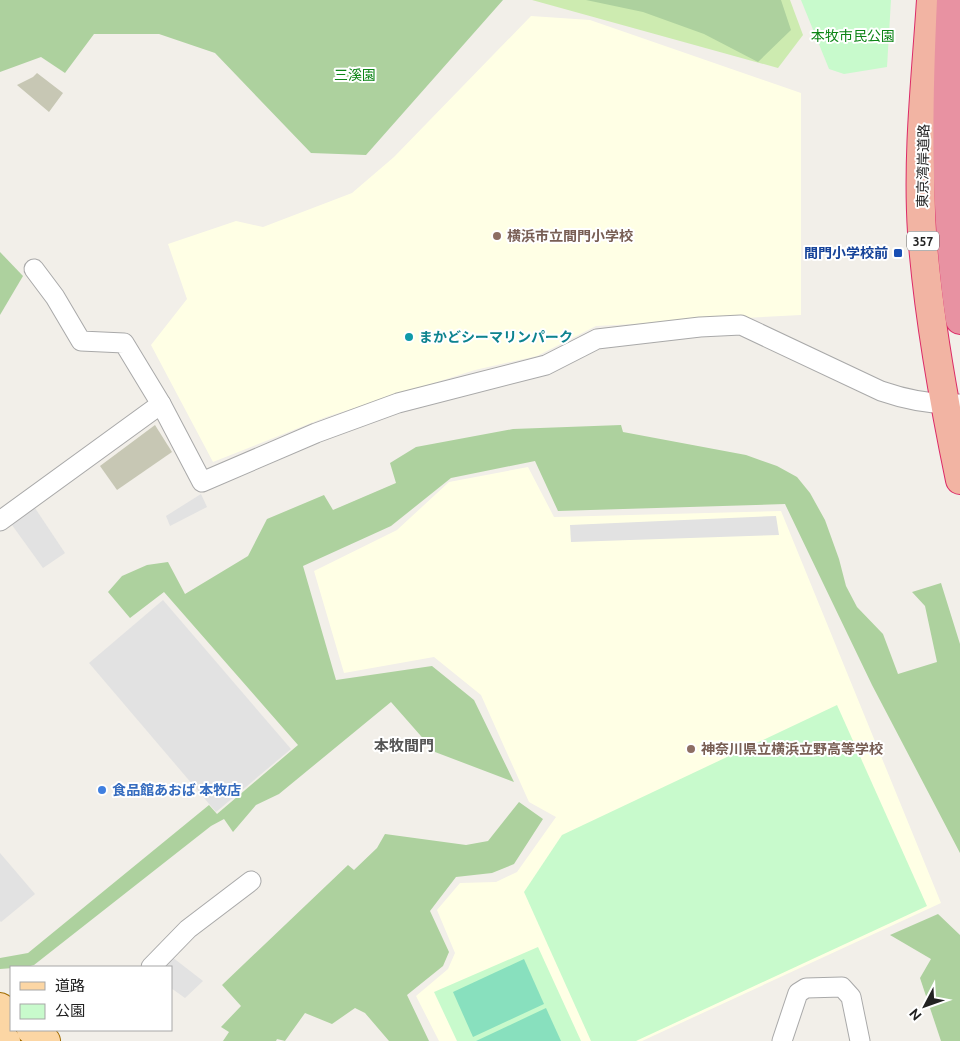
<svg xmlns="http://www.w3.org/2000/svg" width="960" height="1041" font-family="Ubuntu,'Noto Sans JP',sans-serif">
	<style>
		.education { fill: #ffffe5 }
		.construction { fill: #c7c7b4 }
		.grass { fill: #cdebb0 }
		.forest { fill: #add19e }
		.park { fill: #c8facc }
		.pitch { fill: #88e0be }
		.parking { fill: #e2e2e2 }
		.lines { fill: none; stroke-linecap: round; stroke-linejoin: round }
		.minor-casing { stroke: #a9a9a9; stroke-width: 21 }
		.primary-casing { stroke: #a06b00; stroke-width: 30 }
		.trunk-casing { stroke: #dc2a67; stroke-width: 30 }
		.motorway-casing { stroke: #dc2a67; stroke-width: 30 }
		.minor { stroke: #fff; stroke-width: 19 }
		.primary { stroke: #fcd6a4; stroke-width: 28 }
		.trunk { stroke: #f2b4a3; stroke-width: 28 }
		.motorway { stroke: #e892a2; stroke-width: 28 }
		.education-dot { fill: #8d6e63; stroke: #fff; stroke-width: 2 }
		.transit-dot { fill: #1a4fb4; stroke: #fff; stroke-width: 2 }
		.culture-dot { fill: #0f9aa8; stroke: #fff; stroke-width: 2 }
		.shop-dot { fill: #3f7fe0; stroke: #fff; stroke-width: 2 }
		.labels { text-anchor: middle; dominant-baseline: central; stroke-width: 4; stroke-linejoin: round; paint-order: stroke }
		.shield { fill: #fff; stroke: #646464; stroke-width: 1 }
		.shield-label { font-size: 12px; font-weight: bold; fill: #222 }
		.park-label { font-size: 14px; fill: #0c8416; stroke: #fff }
		.street-label { font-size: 14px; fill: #222; stroke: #fff }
		.education-label { font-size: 14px; font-weight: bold; fill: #785e54; stroke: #fff; text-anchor: start }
		.transit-label { font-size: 14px; font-weight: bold; fill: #164399; stroke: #fff; text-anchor: end }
		.culture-label { font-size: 14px; font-weight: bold; fill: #0d838f; stroke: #fff; text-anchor: start }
		.shop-label { font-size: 14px; font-weight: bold; fill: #366cbe; stroke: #fff; text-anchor: start }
		.neighbourhood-label { font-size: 15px; font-weight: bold; fill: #555; stroke: #fff }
	</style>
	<rect width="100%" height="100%" fill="#f2efe9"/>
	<g class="education">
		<path d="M531,16l59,4 211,73v222l-205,11 -59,30 -62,14 -149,47 -113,45 -62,-117 36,-46 -19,-55 68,-23 27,6 89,-34 42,-36z"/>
		<path d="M528,467l26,50 227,-6 160,392 -299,138h-203l-23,-45 32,-27 7,-16 -18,-43 23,-27 36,-1 21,-10 39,-55 -27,-15 -48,-107 -47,-38 -90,16 -30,-102 83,-41 52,-48z"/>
	</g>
	<g class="construction">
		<path d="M37,73l26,20 -14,19 -32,-27 16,-8z"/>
		<path d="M155,425l17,27 -55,38 -17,-24z"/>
	</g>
	<path class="grass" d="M532,0h258l13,35 -25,33z"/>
	<g class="forest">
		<path d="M0,0h503l-137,155 -55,-2 -96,-100 -56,-19h-65l-29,39 -24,-16 -41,15z"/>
		<path d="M586,0h195l10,30 -33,32 -54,-28 -61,-22z"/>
		<path d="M0,252l23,24 -23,39z"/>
		<path d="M621,425l2,7 123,23 31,11 20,11 13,16 15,27 14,39 7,27 11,21 26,27 15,40 39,-12 -12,-56 -13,-14 29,-9 19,61v209l-88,-168 -87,-181 -227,7 -23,-50 -84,17 -60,48 -88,40 33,114 96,-14 42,34 40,82 -79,-30 -44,-50 -112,92 -23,11 -23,27 -9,-13 -13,7 -177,139 -7,2 -27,2v-11l28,-5 181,-148 8,9 81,-69 -134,-153 -34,26 -22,-26 14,-16 25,-11 21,-3 17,32 63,-38 19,-37 57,-24 9,15 63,-27 -6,-20 26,-16 97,-18z"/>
		<path d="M519,802l24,17 -29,45 -22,9 -36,4 -26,34 19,41 -6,14 -36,29 22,46h-40l-24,-28 -10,-5 -23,16 -27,-11 -20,28 -8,-2 -1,2h-53l6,-9 -8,-5 20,-21 -19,-21 126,-120 6,5 23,-22 8,-14 81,11 22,-4z"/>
		<path d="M938,914l22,21v106h-19l-21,-63 11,-19 -41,-24z"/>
	</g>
	<g class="park">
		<path d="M801,0h90l-4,67 -43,7 -15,-5z"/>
		<path d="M837,705l90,201 -291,135h-45l-67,-149 38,-57z"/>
		<path d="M538,947l43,94h-124l-23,-49z"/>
	</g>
	<g class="pitch">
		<path d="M524,959l20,45 -71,33 -20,-45z"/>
		<path d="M546,1008l15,33h-85z"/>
	</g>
	<g class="parking">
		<path d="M201,494l6,13 -37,19 -4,-10z"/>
		<path d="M35,508l30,45 -22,15 -31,-43z"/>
		<path d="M776,516l3,19 -208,7 -1,-17z"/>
		<path d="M163,600l128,149 -75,63 -127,-149z"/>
		<path d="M0,853l35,41 -34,28 -1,-1z"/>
		<path d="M172,957l31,24 -18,17 -14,-10v-21h-8z"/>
	</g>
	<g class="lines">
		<defs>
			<g id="minor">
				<path d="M34,269l21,28 26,44 43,2 37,61"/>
				<path d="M0,521l161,-117 41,78 114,-49 82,-30 148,-38 51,-26 103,-12 41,-2 140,66c26,9 52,14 79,13"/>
				<path d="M151,967l37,-38 63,-48"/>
				<path d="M782,1041l16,-48 8,-5 36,-1 9,10 9,44"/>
			</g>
			<g id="primary">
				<path d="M0,1007l11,8"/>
				<path d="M31,1030l15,11"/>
				<path d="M0,1037l6,4"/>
			</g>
			<path id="trunk" d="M931,0c-5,77 -14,155 -9,232 6,83 21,166 38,248"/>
			<path id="motorway" d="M951,0c-5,107 -7,214 9,320"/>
		</defs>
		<use href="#minor" class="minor-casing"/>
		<use href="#primary" class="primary-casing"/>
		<use href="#trunk" class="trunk-casing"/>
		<use href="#motorway" class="motorway-casing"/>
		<use href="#minor" class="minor"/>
		<use href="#primary" class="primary"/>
		<use href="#trunk" class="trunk"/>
		<use href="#motorway" class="motorway"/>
	</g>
	<g class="education-dot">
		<circle cx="497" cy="236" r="5"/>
		<circle cx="691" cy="749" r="5"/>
	</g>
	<rect class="transit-dot" x="893" y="248" width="10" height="10" rx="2.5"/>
	<circle class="culture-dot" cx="409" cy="337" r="5"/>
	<circle class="shop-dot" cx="102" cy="790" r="5"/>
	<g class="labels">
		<rect class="shield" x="907" y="231.5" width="32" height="19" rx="4"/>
		<g class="shield-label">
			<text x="923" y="241">357</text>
		</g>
		<g class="park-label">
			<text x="853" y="36">本牧市民公園</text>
			<text x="355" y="75">三溪園</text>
		</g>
		<g class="street-label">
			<text transform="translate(923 166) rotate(-89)">東京湾岸道路</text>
		</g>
		<g class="education-label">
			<text x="507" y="236">横浜市立間門小学校</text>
			<text x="701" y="749">神奈川県立横浜立野高等学校</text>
		</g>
		<g class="transit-label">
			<text x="888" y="253">間門小学校前</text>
		</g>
		<g class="culture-label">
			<text x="419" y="337">まかどシーマリンパーク</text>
		</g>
		<g class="shop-label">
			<text x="112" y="790">食品館あおば 本牧店</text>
		</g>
		<g class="neighbourhood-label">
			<text x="404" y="745">本牧間門</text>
		</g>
	</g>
	<rect x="10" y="966" width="162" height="65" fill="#ffffff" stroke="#a7a7a7"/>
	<rect x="20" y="982" width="25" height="8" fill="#fcd6a4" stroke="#a7a7a7"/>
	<text x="55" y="991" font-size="15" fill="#222222">道路</text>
	<rect x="20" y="1004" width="25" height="15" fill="#c8facc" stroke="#a7a7a7"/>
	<text x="55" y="1016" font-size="15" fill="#222222">公園</text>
	<g transform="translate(925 1006) rotate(229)" stroke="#ffffff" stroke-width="4" paint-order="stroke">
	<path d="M0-4L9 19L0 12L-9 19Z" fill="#222222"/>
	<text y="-8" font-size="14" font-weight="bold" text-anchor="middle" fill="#222222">N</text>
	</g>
</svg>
